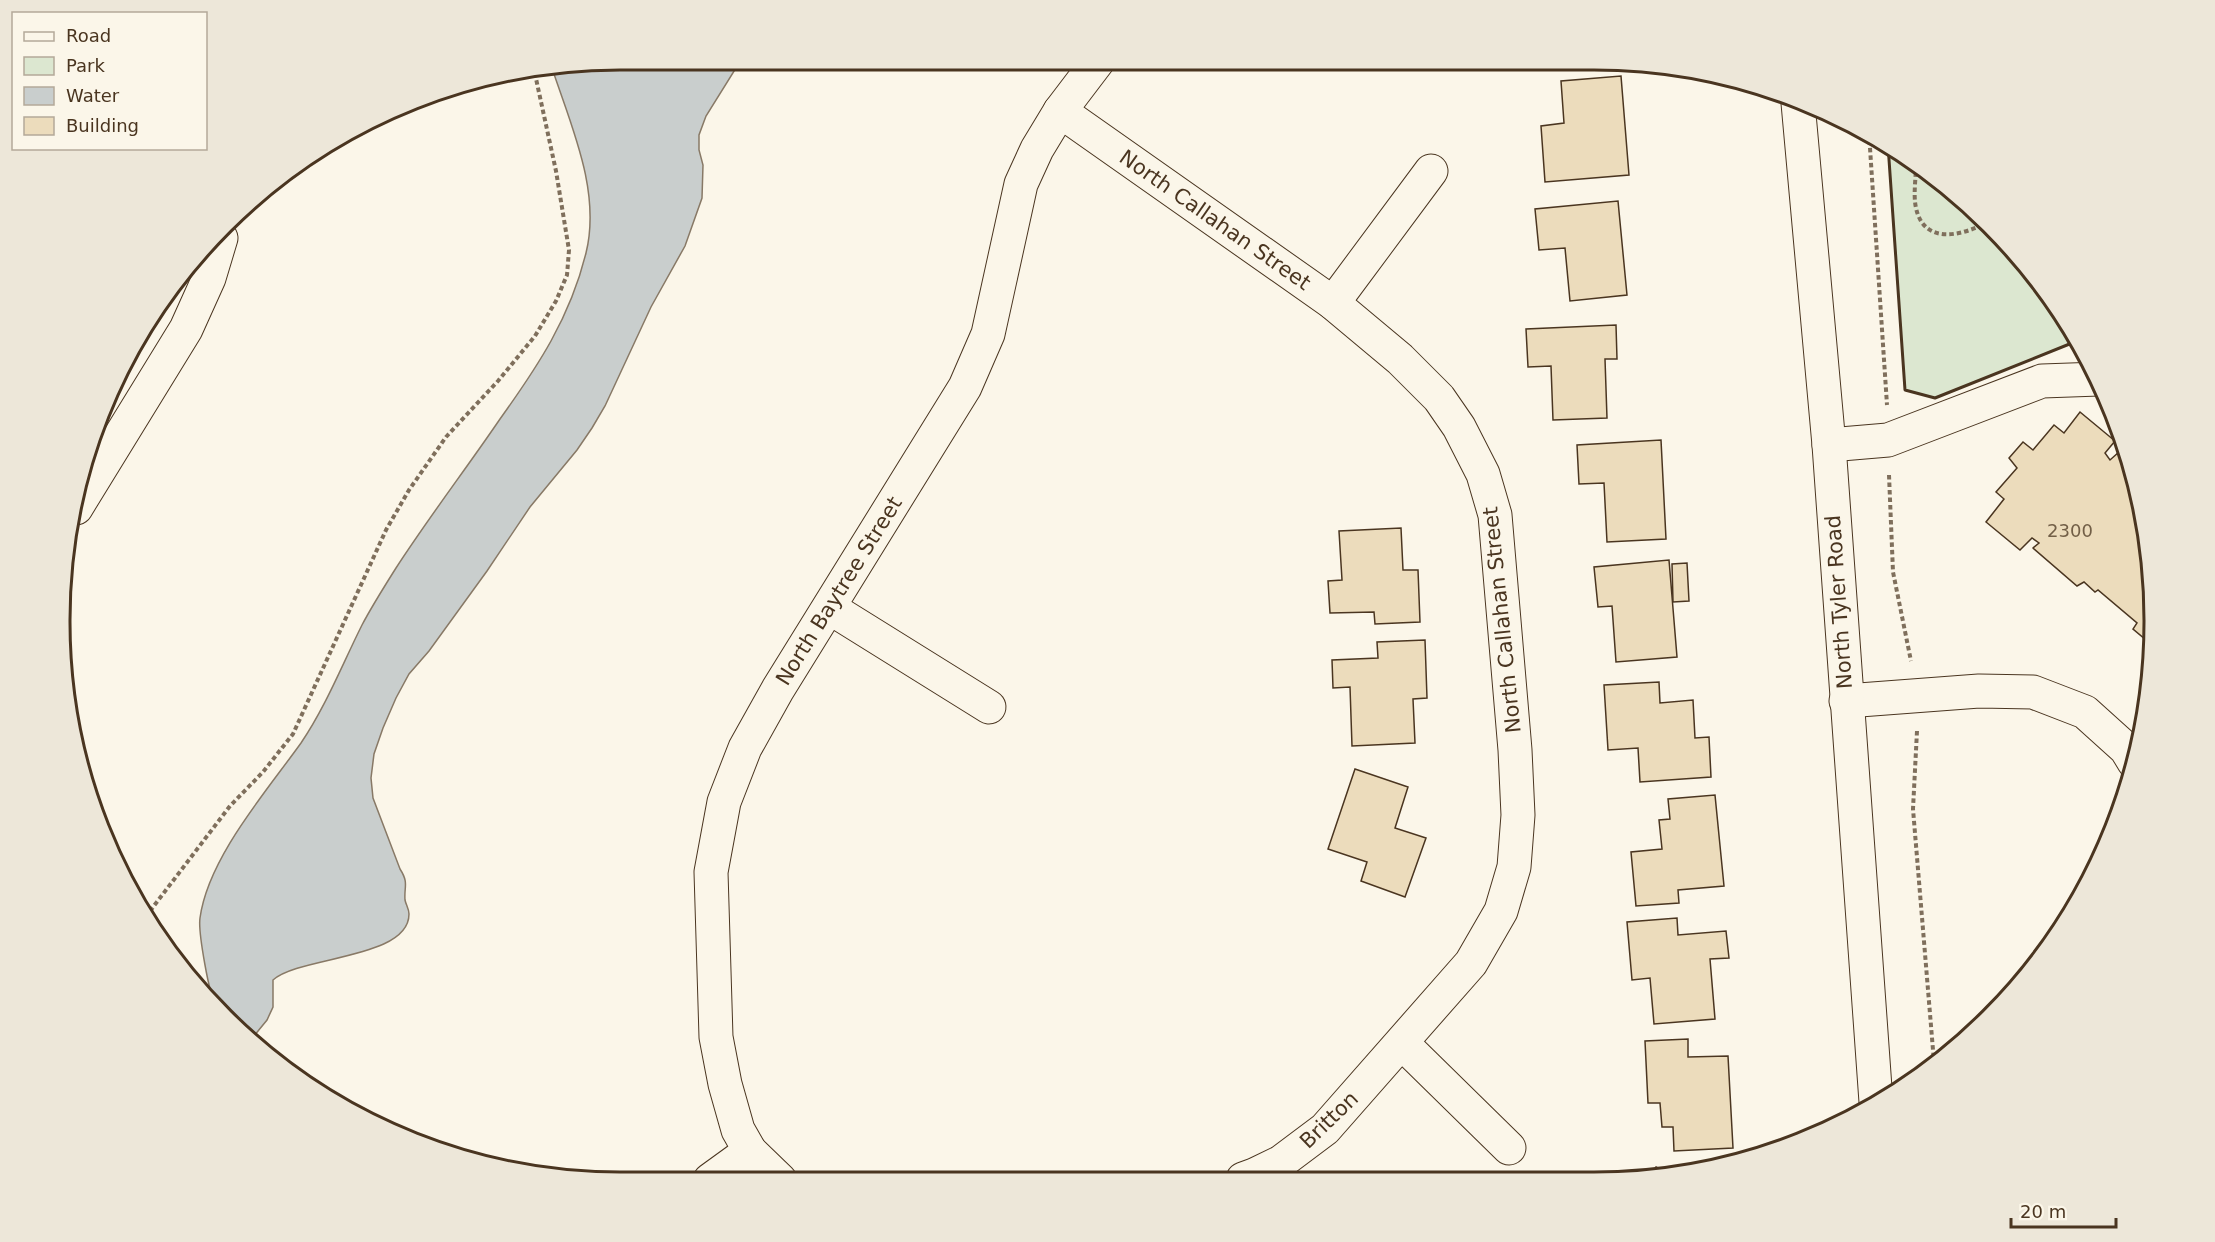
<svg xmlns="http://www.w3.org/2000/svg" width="2215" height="1242" font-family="'DejaVu Sans',sans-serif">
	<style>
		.green { fill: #dce7d0; stroke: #887966; stroke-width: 1.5 }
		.water { fill: #c9cecd; stroke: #887966; stroke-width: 1.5 }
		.building { fill: #ecdcbc; stroke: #4a3520; stroke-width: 1.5 }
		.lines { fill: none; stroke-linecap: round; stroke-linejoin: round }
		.minor-casing { stroke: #4a3520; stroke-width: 35 }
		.major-casing { stroke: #4a3520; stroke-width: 35 }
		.path { stroke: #7f6f5c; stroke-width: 4; stroke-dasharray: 4.5 3; stroke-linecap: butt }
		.minor { stroke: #fbf6e9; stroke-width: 33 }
		.major { stroke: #fbf6e9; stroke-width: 33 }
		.wall { stroke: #4a3520; stroke-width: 3 }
		.labels { text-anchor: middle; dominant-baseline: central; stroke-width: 4.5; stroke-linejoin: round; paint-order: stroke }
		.number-label { font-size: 18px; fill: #725f47 }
		.street-label { font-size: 21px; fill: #4a3520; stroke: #fbf6e9 }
		.rim { fill: none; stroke: #4a3520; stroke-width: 3 }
	</style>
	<rect width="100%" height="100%" fill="#fbf6e9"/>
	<path class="green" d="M1888,145l76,54 75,80 38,62 -142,57 -30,-8z"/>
	<path class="water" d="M621,60h120l-35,56 -7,19v15l4,15 -1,33 -17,48 -34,61 -46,99 -13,22 -15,22 -47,57 -43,64 -58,80 -20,23 -13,24 -13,30 -9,26 -3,24 2,20 27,71c9,14 4,17 5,31 1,5 4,9 4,14 0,45 -109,42 -136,66v27l-6,13 -13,16c-10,-9 -30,-21 -38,-31 -7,-9 -18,-74 -16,-87 8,-60 66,-126 101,-175 25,-37 41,-78 61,-118 10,-19 22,-38 34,-57 33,-51 70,-99 104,-149 38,-53 70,-101 86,-166 15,-61 -14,-125 -33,-182z"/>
	<g class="building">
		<path d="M1621,76l8,99 -84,7 -4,-56 23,-3 -3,-42z"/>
		<path d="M1618,201l9,94 -57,6 -5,-53 -26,2 -4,-41z"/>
		<path d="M1616,325l1,34h-12l2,59 -54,2 -2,-54 -23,1 -2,-38z"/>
		<path d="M2080,412l35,29 -10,12 5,7 9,-8 11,9 6,14 18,109 -2,61 -19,-16 4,-6 -39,-33 -3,2 -11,-10 -7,4 -44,-38 6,-5 -7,-5 -12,12 -34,-28 18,-23 -8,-7 21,-24 -8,-10 14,-16 10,8 21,-25 10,8z"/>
		<path d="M1661,440l5,99 -59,3 -3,-59 -25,1 -2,-39z"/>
		<path d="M1401,528l2,42h15l2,52 -45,2 -1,-12 -44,1 -2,-32 14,-1 -3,-49z"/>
		<path d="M1669,560l8,97 -61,5 -4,-56 -14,1 -4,-40z"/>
		<path d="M1687,563l2,38 -16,1 -1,-38z"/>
		<path d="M1425,640l2,58 -14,1 2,44 -63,3 -2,-59 -17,1 -1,-28 46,-2 -1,-16z"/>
		<path d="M1659,682l1,21 33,-3 2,38 14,-1 2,40 -71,5 -2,-34 -30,2 -4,-65z"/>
		<path d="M1355,769l53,18 -13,41 31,10 -21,59 -44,-16 6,-19 -39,-13z"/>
		<path d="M1715,795l9,91 -46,4 1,13 -43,3 -5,-54 31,-3 -3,-29 11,-1 -2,-20z"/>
		<path d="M1677,918l1,17 48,-4 3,27 -19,1 5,60 -61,5 -4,-46 -18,2 -5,-58z"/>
		<path d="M1688,1039v18l40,-1 5,92 -59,3 -1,-24h-11l-2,-24h-12l-3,-62z"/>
		<path d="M1656,1167l16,9 -22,1z"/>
	</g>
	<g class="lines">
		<defs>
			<g id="minor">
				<path d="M1060,111l273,192 67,56 39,39 20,29 24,47 12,41 20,235 3,65 -4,52 -13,44 -30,52 -146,166 -44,33 -27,13 -11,4"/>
				<path d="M1333,303l98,-132"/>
				<path d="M1829,445l59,-5 154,-59 57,-2"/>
				<path d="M76,508l110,-179 23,-51 12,-40"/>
				<path d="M830,608l159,99"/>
				<path d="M1846,701l133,-10 54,1 52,20 41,37 8,13"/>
				<path d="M1402,1043l107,105"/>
				<path d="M710,1180l40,-29"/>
				<path d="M780,1180l-30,-29 -12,-21 -13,-46 -9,-47 -5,-165 13,-70 21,-54 33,-59 187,-302 23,-53 33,-150 16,-35 23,-38 38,-50"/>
			</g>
			<path id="major" d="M1798,103l31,342 47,657"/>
		</defs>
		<use href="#minor" class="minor-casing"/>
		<use href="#major" class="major-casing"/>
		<g class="path">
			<path d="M1869,133l18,272"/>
			<path d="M1916,165c0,13 -3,30 0,43 8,37 45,28 70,15"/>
			<path d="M1889,475l4,97 18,89"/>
			<path d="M1917,731l-4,78 21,253"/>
			<path d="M150,911l80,-105 33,-34 30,-38 93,-204 23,-40 37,-53 52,-56 37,-45 21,-35 11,-26 2,-25 -13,-79 -21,-97"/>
		</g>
		<use href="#minor" class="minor"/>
		<use href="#major" class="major"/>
		<path class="wall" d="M1888,145l17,245 30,8 142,-57"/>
	</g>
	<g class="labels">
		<g class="number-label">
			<text x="2070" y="530">2300</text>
		</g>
		<g class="street-label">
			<text transform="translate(1215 220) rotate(35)">North Callahan Street</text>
			<text transform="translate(839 591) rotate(-58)">North Baytree Street</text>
			<text transform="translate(1839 602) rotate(-94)">North Tyler Road</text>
			<text transform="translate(1502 620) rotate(-96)">North Callahan Street</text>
			<text transform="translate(1329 1120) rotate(-44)">Britton</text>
		</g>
	</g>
	<path d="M0 0H2215V1242H0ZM620 70H1594A550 550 0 0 1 2144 620V622A550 550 0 0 1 1594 1172H620A550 550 0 0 1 70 622V620A550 550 0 0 1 620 70Z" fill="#ede7d9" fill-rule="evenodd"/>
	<path class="rim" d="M620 70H1594A550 550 0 0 1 2144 620V622A550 550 0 0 1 1594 1172H620A550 550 0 0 1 70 622V620A550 550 0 0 1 620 70Z"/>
	<rect x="12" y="12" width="195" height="138" fill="#fbf6e9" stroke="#b4a999" stroke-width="1.5"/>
	<rect x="24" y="32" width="30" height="9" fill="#fbf6e9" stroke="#b4a999" stroke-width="1.5"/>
	<text x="66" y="42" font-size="18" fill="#4a3520">Road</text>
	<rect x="24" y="57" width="30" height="18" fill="#dce7d0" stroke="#b4a999" stroke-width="1.5"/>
	<text x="66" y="72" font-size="18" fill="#4a3520">Park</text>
	<rect x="24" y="87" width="30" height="18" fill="#c9cecd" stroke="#b4a999" stroke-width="1.5"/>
	<text x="66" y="102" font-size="18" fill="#4a3520">Water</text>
	<rect x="24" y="117" width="30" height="18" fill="#ecdcbc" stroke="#b4a999" stroke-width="1.5"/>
	<text x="66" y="132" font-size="18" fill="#4a3520">Building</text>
	<path d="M2011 1218v9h105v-9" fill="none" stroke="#4a3520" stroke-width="3"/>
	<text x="2020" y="1218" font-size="18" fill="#4a3520" stroke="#fbf6e9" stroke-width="4.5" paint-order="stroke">20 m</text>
</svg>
